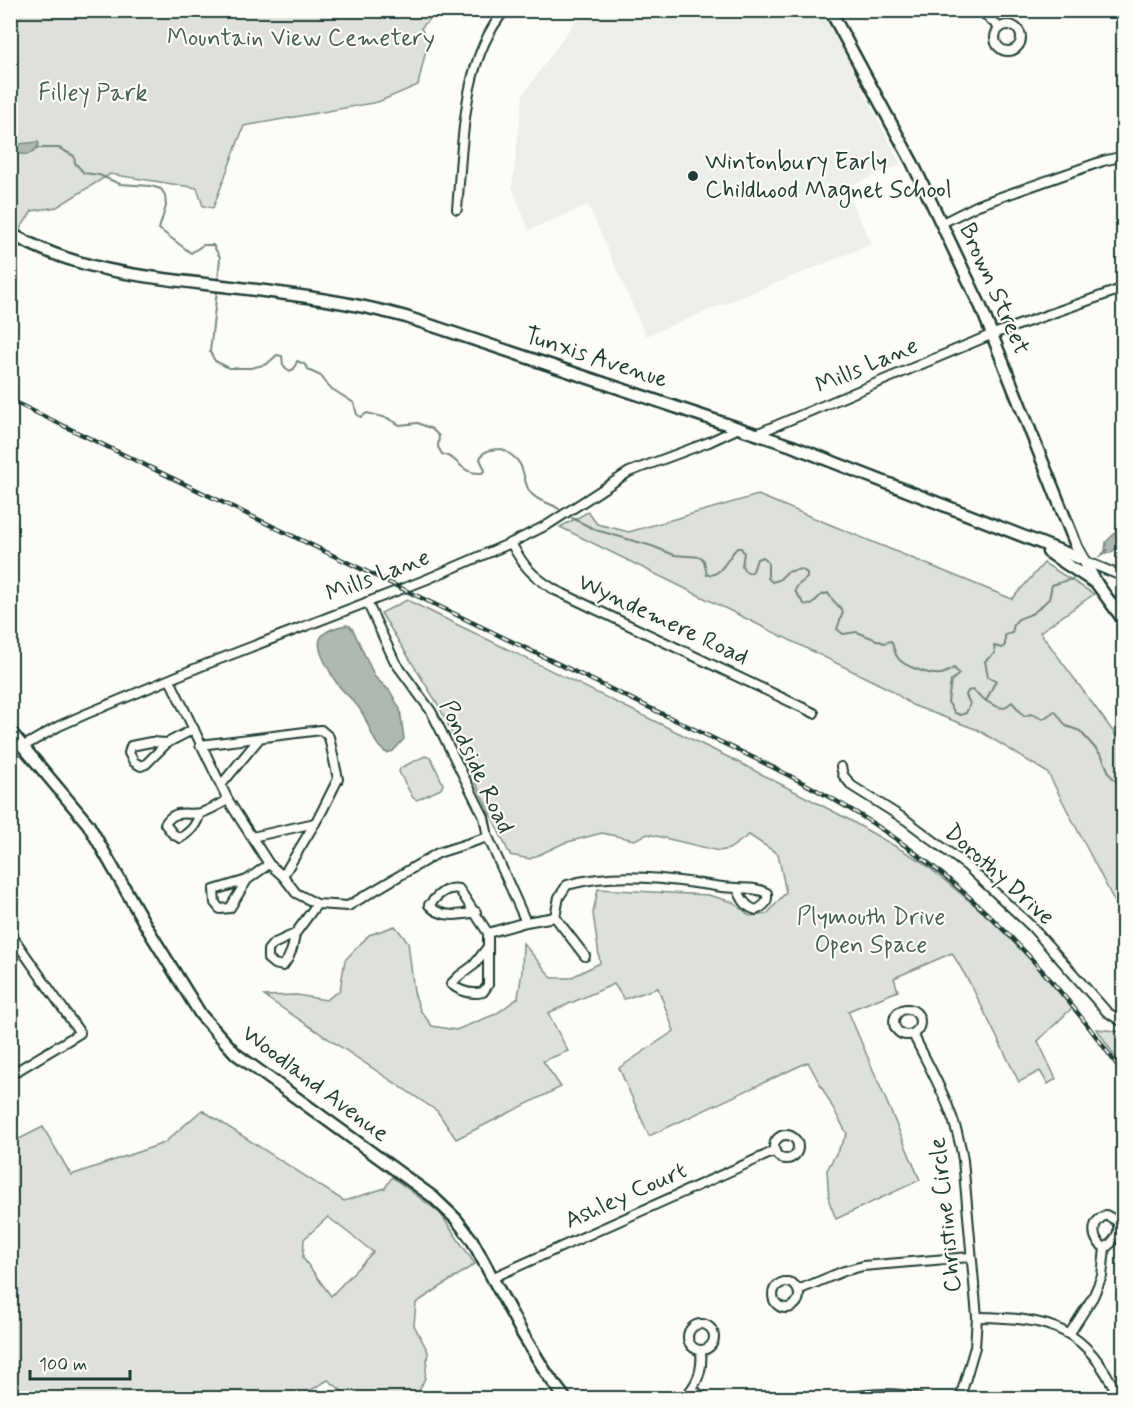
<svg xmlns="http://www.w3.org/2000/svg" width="1134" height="1409" font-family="Mynerve,sans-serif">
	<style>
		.built { fill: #eceee9 }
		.green { fill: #dde0db; stroke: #7e8e88; stroke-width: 1.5; fill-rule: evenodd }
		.water { fill: #aeb8b1; stroke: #75877f; stroke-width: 1.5 }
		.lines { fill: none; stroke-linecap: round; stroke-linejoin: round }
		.stream { stroke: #75877f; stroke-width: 2 }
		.street-casing { stroke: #1f3d34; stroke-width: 12 }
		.secondary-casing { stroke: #1f3d34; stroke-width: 15 }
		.street { stroke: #fdfcf7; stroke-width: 8 }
		.secondary { stroke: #fdfcf7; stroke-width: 10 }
		.rail-casing { stroke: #1f3d34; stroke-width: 4.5 }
		.rail { stroke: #fdfcf7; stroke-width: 2; stroke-dasharray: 7; stroke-linecap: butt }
		.poi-dot { fill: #1f3d34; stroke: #fdfcf7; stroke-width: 2 }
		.labels { text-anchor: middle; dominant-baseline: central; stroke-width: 4.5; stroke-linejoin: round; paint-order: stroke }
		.park-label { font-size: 24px; fill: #455e55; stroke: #fdfcf7 }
		.poi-label { font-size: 24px; fill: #1f3d34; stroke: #fdfcf7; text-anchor: start }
		.street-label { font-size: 24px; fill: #1f3d34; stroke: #fdfcf7 }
	</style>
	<rect width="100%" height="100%" fill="#fdfcf7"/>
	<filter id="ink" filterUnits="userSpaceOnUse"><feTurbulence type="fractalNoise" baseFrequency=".0167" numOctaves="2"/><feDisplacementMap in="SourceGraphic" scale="12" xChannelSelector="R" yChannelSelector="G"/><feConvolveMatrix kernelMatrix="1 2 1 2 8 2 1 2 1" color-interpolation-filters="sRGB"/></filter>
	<g filter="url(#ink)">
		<path class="built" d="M602,11h221l78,154 -57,23 28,56 -226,92 -58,-131 -59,25 -17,-43 11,-92 52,-74z"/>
		<g class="green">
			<path d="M10,11h427l-16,17 7,13 -10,44 -40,17 -134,24 -31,82 -10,-2 -6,-18 -87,-14 -53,33 -25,4 -12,18 -10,-7z"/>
			<path d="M758,495l254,104 32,-36 50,31 -54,38 83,113v173l-75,-145 -70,-43 -66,-25 -23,-16 -329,-162 28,-15 9,12 32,8z"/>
			<path d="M407,600l323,158 116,60 75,43 86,71 38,40 28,35 -35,34 18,38 -8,5 -8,-13 -21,11 -48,-97 -19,-32 -58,25 4,13 -50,20 72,169 -84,39 -7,-18 -2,-31 20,-36 -39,-72 -159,74 -30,-68 55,-37 -16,-43 -34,11 -10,-15 -66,29 20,38 -25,10 18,26 -105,52 -19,-28 -173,-115 33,-1 29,5 14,-10 5,-30 24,-25 26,-9 13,16 6,50 6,18 12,16 24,4 40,-16 22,-16 4,-27 1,-28 29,35h18l30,-15 -7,-50 5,-24 110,6 25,7 17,14 17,-2 19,-22 -8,-38 -29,-19 -20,14 -10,2 -71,-17 -14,6 -32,-7 -38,10 -34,16 -20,-4 -71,-149 -58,-93z"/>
			<path d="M425,756l6,2 12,26 -2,5 -24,11 -4,-2 -14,-26 1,-4z"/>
			<path d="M1097,1029l26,3v37z"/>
			<path d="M202,1110l142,91 41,-13 7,-11 48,36 35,51 -59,39 -2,22 14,27 -3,26 -9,20h-62l-4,-1 -22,-17 -30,18h-287v-255l32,-16 28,48 93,-32zM328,1217l45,35 -42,44 -28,-38 1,-19z"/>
		</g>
		<g class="water">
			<path d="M10,137l1,3 8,4 19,-2 1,2c-6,13 -18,12 -28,6z"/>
			<path d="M1123,525v16l-12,12h-6l1,-11z"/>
			<path d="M346,625l4,1 3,4 22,47 15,14 10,18 4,30 -11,12 -6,2c-15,-8 -17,-29 -26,-42 -6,-10 -15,-16 -22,-25 -5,-5 -8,-13 -12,-20 -14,-25 -10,-35 19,-41z"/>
		</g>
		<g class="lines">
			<g class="stream">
				<path d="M37,148h22l15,8 1,7 9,10 15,2 21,9 31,2 10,3 4,6 1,11 -7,23 32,24 12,-8h10l7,12 -2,24"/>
				<path d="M217,290l-7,62 5,9 14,7h22l16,-4 10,-9 5,1 1,9 6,6 5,-2 3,-8 7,3 6,7 11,5 8,11 25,16 3,12 4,2 6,-4 20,5 13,7 18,-2 14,6 7,7 -1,11 4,7c20,5 17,20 40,19l3,-3 -5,-11c3,-10 13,-9 22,-10 8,5 17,10 20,20 3,8 3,16 8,23 7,10 20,10 29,17"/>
				<path d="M572,518l24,12 56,16 22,9 27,2 3,4 3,14c15,1 20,-17 30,-27h4l3,5 -2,13 3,5 5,2 3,-2 4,-12 6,-2 5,6v15l4,4 7,-2 8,-8 14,-3 6,4v5l-10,8 -2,5 9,13 7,1 10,-10 7,-2c4,8 13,14 15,19l-6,17 6,5 14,-2 27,11 7,-2c3,5 3,12 7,17 5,8 34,18 43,16 5,-1 9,-4 13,-6l5,6 -8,7 -3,21 7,11 6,2 5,-2 4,-9 -4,-9 2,-4 5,-1c9,8 19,17 31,18l8,-6 12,14 8,-2 11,5 12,-8 11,15 14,5 22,25 8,19 14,14"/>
				<path d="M1099,557l8,-7"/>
				<path d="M986,701l10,-21 -8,-3 -3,-16 10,-8 -1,-7 8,2 3,-3v-10l7,-2c3,-18 8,-13 21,-20 6,-4 11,-10 16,-14l3,-14 23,-7"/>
			</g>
			<defs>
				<g id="street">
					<path d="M980,10l20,18"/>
					<circle cx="1008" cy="38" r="13"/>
					<path d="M457,209c6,-64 4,-147 48,-199"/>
					<path d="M942,223l36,-18 125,-44 21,-5"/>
					<path d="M756,434l237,-100 131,-46"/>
					<path d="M511,543c13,24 21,33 44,47l259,123"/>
					<path d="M1085,561l39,16"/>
					<path d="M367,602l28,60 36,49 53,106 4,20 38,85"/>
					<path d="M170,680l58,120 41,64 14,12 13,17 21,11 31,2 90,-53 50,-16"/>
					<path d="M167,743l-16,-1 -20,4 -2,7 5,9 7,4 5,-2 21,-21 27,-14"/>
					<path d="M200,745l121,-15 8,7 9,42 -17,34 -38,63"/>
					<path d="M24,746l35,-20 27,-12 113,-47 226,-87 86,-37 38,-19 80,-52 80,-30 30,-14"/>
					<path d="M841,767l2,8 9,11 54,34 61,46 64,60 76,86 17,11"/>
					<path d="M221,785l38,-46"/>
					<path d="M200,813c-4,12 -8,18 -20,25l-7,-4 -8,-10c10,-16 21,-8 36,-11 9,-3 19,-9 27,-13"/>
					<path d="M252,837l63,-14"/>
					<path d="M247,880l-17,28 -10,1 -5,-6 -1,-13 33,-10 22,-16"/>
					<path d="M476,912c-16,3 -35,7 -47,-7 8,-9 17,-19 30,-16l29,44 38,-11 29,-5"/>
					<path d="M10,933l70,100 -70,42"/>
					<path d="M295,934c-2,13 -4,22 -12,32l-9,-2 -6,-5v-9l5,-6 22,-10 22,-30"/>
					<path d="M487,948l-13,17 -15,11 -8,8c10,8 20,11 32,8l5,-7v-52"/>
					<path d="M585,956l-30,-39 4,-20 8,-12c50,-14 104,-6 155,2 14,2 32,-1 45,6 1,10 -3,13 -11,17 -11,-3 -15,-13 -19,-22"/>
					<circle cx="907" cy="1022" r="13"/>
					<path d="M913,1034c21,43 43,78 50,126l14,157 -2,30 -15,51"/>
					<circle cx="786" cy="1147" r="12"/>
					<path d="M494,1277l281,-126"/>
					<circle cx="786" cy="1295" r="13"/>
					<path d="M798,1290l46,-19 19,-5 107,-9"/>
					<path d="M977,1317c74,1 109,10 142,81"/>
					<circle cx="701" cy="1337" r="13"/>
					<path d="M1070,1333l23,-36 9,-21 3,-28c10,-7 16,-15 12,-27l-11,-6c-16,7 -15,24 -1,33"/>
					<path d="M693,1390l12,8"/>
					<path d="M683,1398c14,-12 20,-28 18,-47"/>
					<path d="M847,1398c24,-5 48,-6 72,0"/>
				</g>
				<g id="secondary">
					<path d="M830,10l82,152 69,145 96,241 20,36 27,37"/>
					<path d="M10,233c72,42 150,45 230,55 56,7 112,14 166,29l386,129 292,114"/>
					<path d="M1048,552l49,32"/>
					<path d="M10,731l78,93 61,107 52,84 35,39 197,143 23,22 16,21 50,93 25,41 18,24"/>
				</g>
			</defs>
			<use href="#street" class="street-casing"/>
			<use href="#secondary" class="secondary-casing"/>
			<use href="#street" class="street"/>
			<use href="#secondary" class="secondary"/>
			<defs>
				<path id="rail" d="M10,400l744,358c41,20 82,41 120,66 101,66 182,153 250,251"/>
			</defs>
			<use href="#rail" class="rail-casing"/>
			<use href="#rail" class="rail"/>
		</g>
	</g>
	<circle class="poi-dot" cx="693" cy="176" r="6"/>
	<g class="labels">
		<g class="park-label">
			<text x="301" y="38">Mountain View Cemetery</text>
			<text x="93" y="93">Filley Park</text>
			<text x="871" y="917">Plymouth Drive<tspan x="871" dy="28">Open Space</tspan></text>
		</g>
		<g class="poi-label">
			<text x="705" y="162">Wintonbury Early<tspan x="705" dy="28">Childhood Magnet School</tspan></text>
		</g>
		<g class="street-label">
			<text transform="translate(994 289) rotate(66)">Brown Street</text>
			<text transform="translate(596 358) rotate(18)">Tunxis Avenue</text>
			<text transform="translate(867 366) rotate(-23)">Mills Lane</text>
			<text transform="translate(378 576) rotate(-21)">Mills Lane</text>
			<text transform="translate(663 620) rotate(25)">Wyndemere Road</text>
			<text transform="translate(476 767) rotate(65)">Pondside Road</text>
			<text transform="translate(999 875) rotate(42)">Dorothy Drive</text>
			<text transform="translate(315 1084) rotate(37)">Woodland Avenue</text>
			<text transform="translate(626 1196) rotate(-24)">Ashley Court</text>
			<text transform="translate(946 1215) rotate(-96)">Christine Circle</text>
		</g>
	</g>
	<rect width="1134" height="1409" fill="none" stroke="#fdfcf7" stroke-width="36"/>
	<rect x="18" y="18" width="1098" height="1373" fill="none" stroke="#1f3d34" stroke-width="2" filter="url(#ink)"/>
	<path d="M30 1370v9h100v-9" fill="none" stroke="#1f3d34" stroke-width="3"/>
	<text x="39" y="1370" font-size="18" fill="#1f3d34" stroke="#fdfcf7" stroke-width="4.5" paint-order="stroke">100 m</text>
</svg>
